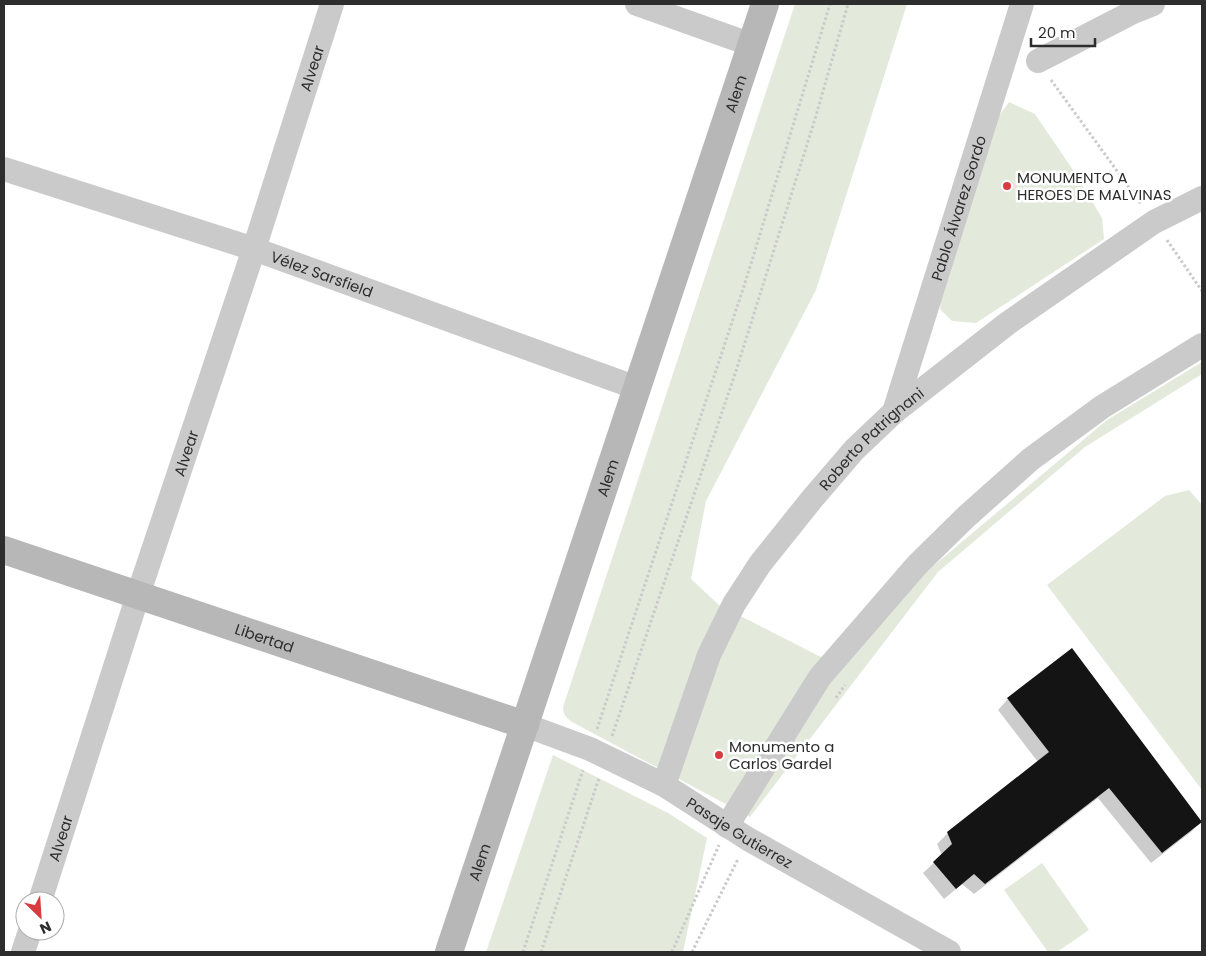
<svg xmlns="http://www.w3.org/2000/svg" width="1206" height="956" font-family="Poppins,sans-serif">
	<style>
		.green { fill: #e3eadc }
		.shadow { fill: #0003 }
		.building { fill: #141414 }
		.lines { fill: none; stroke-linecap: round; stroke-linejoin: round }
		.path { stroke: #cacaca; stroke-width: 3; stroke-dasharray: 2.5 2.5; stroke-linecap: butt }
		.minor { stroke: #cacaca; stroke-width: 24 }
		.secondary { stroke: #b7b7b7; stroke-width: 28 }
		.poi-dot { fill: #d63d41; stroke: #fff; stroke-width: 2 }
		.labels { text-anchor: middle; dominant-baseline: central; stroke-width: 5; stroke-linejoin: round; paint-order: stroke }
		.street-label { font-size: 15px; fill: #2d2d2d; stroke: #fff }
		.poi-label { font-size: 15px; fill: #2d2d2d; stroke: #fff; text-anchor: start }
	</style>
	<rect width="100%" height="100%" fill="#fff"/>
	<g class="green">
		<path d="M795,4h112l-91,286 -110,211 -15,78 28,26 102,52 92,-74 194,-163 95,-58v12l-117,73 -147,125 -188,245 -178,-95c-6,-4 -9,-8 -9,-15z"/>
		<path d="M1009,102l26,12 40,59 27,45 2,21 -128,84 -24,-2 -12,-12 5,-45 51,-144z"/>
		<path d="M1189,490l13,15v285l-155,-205 118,-89z"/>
		<path d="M553,755l115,58 39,25 -24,114h-197z"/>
		<path d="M1042,863l47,67 -32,22h-9l-44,-62z"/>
	</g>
	<path class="shadow" d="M1008,699l193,122 -10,11 -40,31 -53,-65 -124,96 -12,-10 -18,15 -21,-26 19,-18 -5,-11 11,-11 90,-71 -40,-52z"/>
	<path class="building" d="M1072,648l130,174 -40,31 -53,-65 -124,96 -11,-10 -18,15 -23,-27 19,-18 -5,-12 102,-80 -42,-54z"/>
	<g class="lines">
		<g class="path">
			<path d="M1051,80l90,124"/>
			<path d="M1167,240l35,51"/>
			<path d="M836,698l9,-13"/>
			<path d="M597,729l149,-449 84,-276"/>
			<path d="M612,736l124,-365 79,-252 33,-115"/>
			<path d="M523,952l60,-182"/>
			<path d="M541,952l58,-174"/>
			<path d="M672,952l47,-107"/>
			<path d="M692,952l46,-93"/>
		</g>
		<g class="minor">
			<path d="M637,4l115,41"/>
			<path d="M1038,61l95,-49 20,-8"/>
			<path id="s1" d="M4,169l250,80 383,139"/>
			<path id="s2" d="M894,412l128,-408"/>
			<path id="s3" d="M525,725l65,24 74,36 84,54 201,113"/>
			<path id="s4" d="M664,785l45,-130 25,-51 26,-40 52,-65 42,-49 40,-38 114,-89 146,-101 48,-24"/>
			<path d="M727,826l93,-149 97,-112 50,-49 64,-57 71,-52 100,-62"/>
			<path id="s5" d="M40,901l98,-306 116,-346 78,-245"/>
			<path d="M23,952l7,-21"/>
		</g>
		<g class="secondary">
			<path id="s6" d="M4,550l521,175"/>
			<path id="s7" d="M449,952l316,-948"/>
		</g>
	</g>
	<g class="poi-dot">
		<circle cx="1007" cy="186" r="5"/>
		<circle cx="719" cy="755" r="5"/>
	</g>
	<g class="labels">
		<g class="street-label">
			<text stroke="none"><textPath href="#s5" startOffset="876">Alvear</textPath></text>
			<text stroke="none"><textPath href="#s7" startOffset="905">Alem</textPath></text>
			<text stroke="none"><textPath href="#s2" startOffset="214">Pablo Álvarez Gordo</textPath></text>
			<text stroke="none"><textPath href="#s1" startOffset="335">Vélez Sarsfield</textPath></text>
			<text stroke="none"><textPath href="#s4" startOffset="410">Roberto Patrignani</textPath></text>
			<text stroke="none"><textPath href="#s5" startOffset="471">Alvear</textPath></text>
			<text stroke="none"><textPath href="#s7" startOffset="500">Alem</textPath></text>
			<text stroke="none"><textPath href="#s6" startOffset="275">Libertad</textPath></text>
			<text stroke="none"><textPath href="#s3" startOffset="241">Pasaje Gutierrez</textPath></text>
			<text stroke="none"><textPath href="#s5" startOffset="66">Alvear</textPath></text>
			<text stroke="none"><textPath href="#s7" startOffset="95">Alem</textPath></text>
		</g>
		<g class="poi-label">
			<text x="1017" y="177">MONUMENTO A<tspan x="1017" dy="17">HEROES DE MALVINAS</tspan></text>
			<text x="729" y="746">Monumento a<tspan x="729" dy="17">Carlos Gardel</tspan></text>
		</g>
	</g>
	<rect width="1206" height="956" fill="none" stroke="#2d2d2d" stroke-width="10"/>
	<g transform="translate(40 916) rotate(155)"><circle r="24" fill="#ffffff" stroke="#ababab"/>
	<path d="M0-4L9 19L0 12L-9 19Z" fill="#d63d41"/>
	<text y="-8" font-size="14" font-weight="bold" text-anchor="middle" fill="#2d2d2d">N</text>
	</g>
	<path d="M1031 38v8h64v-8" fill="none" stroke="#2d2d2d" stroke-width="2.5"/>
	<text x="1038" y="38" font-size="15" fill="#2d2d2d" stroke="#ffffff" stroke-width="4" paint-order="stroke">20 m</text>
</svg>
